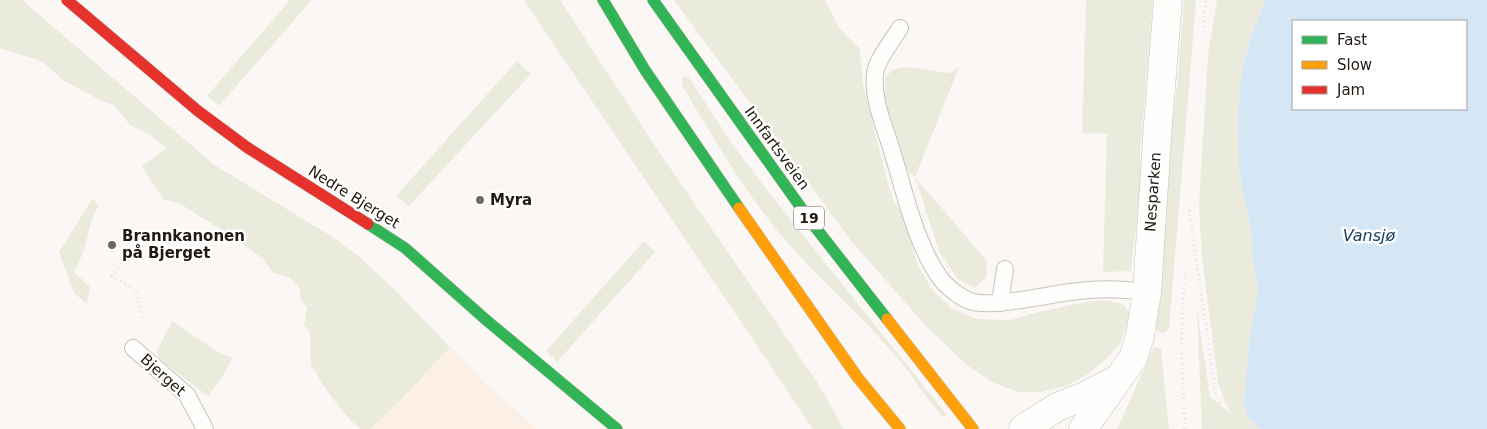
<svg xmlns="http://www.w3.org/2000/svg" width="1487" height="429" font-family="'DejaVu Sans',sans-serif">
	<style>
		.built { fill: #fcefe5 }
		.green { fill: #ebebdd }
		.water { fill: #d5e6f5; fill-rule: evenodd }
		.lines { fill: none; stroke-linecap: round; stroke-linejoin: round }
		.lane-casing { stroke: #c8c2bc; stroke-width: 18 }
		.street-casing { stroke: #c8c2bc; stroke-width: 29 }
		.fast-casing { stroke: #c8c2bc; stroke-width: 12 }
		.slow-casing { stroke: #c8c2bc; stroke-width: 12 }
		.jam-casing { stroke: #c8c2bc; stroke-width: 12 }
		.path { stroke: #e3e2e1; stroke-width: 3; stroke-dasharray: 1 4; stroke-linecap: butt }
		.lane { stroke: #fefefd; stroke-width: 16 }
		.street { stroke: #fefefd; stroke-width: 28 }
		.fast { stroke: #30b455; stroke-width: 11 }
		.slow { stroke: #ff9f0a; stroke-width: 11 }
		.jam { stroke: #e5322d; stroke-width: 11 }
		.poi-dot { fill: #6e6761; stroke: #fff; stroke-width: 2 }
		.labels { text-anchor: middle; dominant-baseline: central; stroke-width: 5; stroke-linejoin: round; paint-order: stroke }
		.shield { fill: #fff; stroke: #655e59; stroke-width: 1 }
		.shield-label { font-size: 14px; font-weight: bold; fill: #231912 }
		.street-label { font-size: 15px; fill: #231912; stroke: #fff }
		.poi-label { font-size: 15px; font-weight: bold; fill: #231912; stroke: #fff; text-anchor: start }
		.water-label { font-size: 16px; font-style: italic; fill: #194061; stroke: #fff }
	</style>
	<rect width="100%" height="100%" fill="#faf7f4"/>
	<path class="built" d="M450,347l35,36 52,46h-167l31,-29z"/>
	<g class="green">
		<path d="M0,0h22l191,164 121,74 23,17 35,32 58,60 -49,53 -31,29h-10c-15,-13 -27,-30 -39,-47 -4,-6 -5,-11 -10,-16l-1,-34 -6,-7 3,-18 -6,-6 -2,-14 -10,-10 -16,-4 -10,-14 -31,-23 -50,-31 -19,-6 -21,-33 24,-18 -16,-13 -20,-10 -16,-20 -14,-5 -37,-20 -22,-19 -41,-13z"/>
		<path d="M290,0h22l-93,106 -12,-10z"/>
		<path d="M524,0h36l97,149 160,233 27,47h-31z"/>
		<path d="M674,0h151l15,29 20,20 3,35 25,100 6,17 10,17 13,45 14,25 20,20 26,11 34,1 27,-8 49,-10 19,-2 17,4 8,11 -11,29 -12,13 -20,17 -21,12 -26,6h-23l-24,-9 -27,-18 -40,-38 -75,-85z"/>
		<path d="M1086,0h67l-13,155 2,21 -11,95 -28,1 4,-138 -25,-1z"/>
		<path d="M1184,0h12l-27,329 -6,4 -7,-3 14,-187 7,-57z"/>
		<path d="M1217,0h49l-14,33 -9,33 -3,20 -2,33 1,47 3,23 9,40 1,23 6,39 -9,50 -5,62 4,14 12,12h-58l-5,-120 13,88 21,17 -6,-12 -7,-20 -16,-125 -3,-52 9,-150z"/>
		<path d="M517,61l14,13 -122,132 -13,-10z"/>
		<path d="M905,67l45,6 9,-6 -44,110 72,84 -1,17 -12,10 -16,-9 -19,-28 -24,-74 -8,-6c-7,-20 -28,-75 -21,-93 4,-9 12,-10 19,-11z"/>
		<path d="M684,76l5,2 44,67 34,45 180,225 -4,2c-18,-19 -31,-43 -49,-63 -38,-45 -85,-83 -122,-130 -33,-42 -61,-90 -89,-137l-1,-7z"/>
		<path d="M93,198l5,8 -7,15 -7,30 -10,21 16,15 -3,17 -13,-11 -15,-41z"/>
		<path d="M644,241l11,11 -98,110 -11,-11z"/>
		<path d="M172,321l46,31 14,6 -11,21 -13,17 -49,-37 -2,-8z"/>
		<path d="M1154,347l7,2 8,80h-52z"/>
	</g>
	<path class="water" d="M1266,0h221v429h-227l-12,-12 -4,-14 5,-62 9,-50 -6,-39 -1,-23 -9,-40 -3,-23 -1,-47 2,-33 3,-20 9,-33zM1293,21h173v88h-173z"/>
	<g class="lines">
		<defs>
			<g id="lane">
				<path d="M900,28c-7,12 -24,32 -25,46 -3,26 10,53 17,77 12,39 23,90 46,124 6,10 21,22 32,26 23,8 82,-8 109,-10 22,-3 45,-2 68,1"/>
				<path d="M1000,303l5,-34"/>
				<path d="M133,348l54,47 18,34"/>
			</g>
			<g id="street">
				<path d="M1023,429l34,-22 28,-11 31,-16"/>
				<path d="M1083,429l50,-71 7,-22 7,-44 11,-168 10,-124"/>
			</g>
			<g id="fast">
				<path d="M603,0l42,70 94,138"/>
				<path d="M653,0l159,223 75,96"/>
				<path d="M368,224l37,24 80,71 132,110"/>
			</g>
			<g id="slow">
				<path d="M739,208l119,170 42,51"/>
				<path d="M887,319l86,110"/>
			</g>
			<path id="jam" d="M67,0l131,111 50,37 120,76"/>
		</defs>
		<use href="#lane" class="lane-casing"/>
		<use href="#street" class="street-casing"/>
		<use href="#fast" class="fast-casing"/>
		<use href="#slow" class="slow-casing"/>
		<use href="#jam" class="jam-casing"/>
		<g class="path">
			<path d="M743,0l11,22 19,17 19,22 22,33 46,89 15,16"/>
			<path d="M1203,27l3,-27"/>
			<path d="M1189,210l27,185 16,34"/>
			<path d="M123,259l-11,17 24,14 7,31"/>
			<path d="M1185,429l-4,-87 4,-72"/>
		</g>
		<use href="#lane" class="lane"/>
		<use href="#street" class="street"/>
		<use href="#fast" class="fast"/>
		<use href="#slow" class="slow"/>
		<use href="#jam" class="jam"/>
	</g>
	<g class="poi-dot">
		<circle cx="480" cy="200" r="5"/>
		<circle cx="112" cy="245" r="5"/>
	</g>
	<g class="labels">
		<rect class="shield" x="794" y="206.5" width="30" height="23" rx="4"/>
		<g class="shield-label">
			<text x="809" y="218">19</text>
		</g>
		<g class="street-label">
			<text transform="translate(777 148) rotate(54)">Innfartsveien</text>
			<text transform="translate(1153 192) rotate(-86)">Nesparken</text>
			<text transform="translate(354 197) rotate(32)">Nedre Bjerget</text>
			<text transform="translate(163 375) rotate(42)">Bjerget</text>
		</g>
		<g class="poi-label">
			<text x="490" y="200">Myra</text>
			<text x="122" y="236">Brannkanonen<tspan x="122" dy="17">på Bjerget</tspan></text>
		</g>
		<g class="water-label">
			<text x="1369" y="235">Vansjø</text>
		</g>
	</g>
	<rect x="1292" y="20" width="175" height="90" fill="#ffffff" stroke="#a7a3a0"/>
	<rect x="1302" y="36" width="25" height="8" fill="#30b455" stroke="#a7a3a0"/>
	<text x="1337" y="45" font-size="15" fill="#231912">Fast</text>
	<rect x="1302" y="61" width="25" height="8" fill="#ff9f0a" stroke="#a7a3a0"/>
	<text x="1337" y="70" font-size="15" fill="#231912">Slow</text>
	<rect x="1302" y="86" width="25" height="8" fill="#e5322d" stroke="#a7a3a0"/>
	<text x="1337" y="95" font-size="15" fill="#231912">Jam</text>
</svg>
